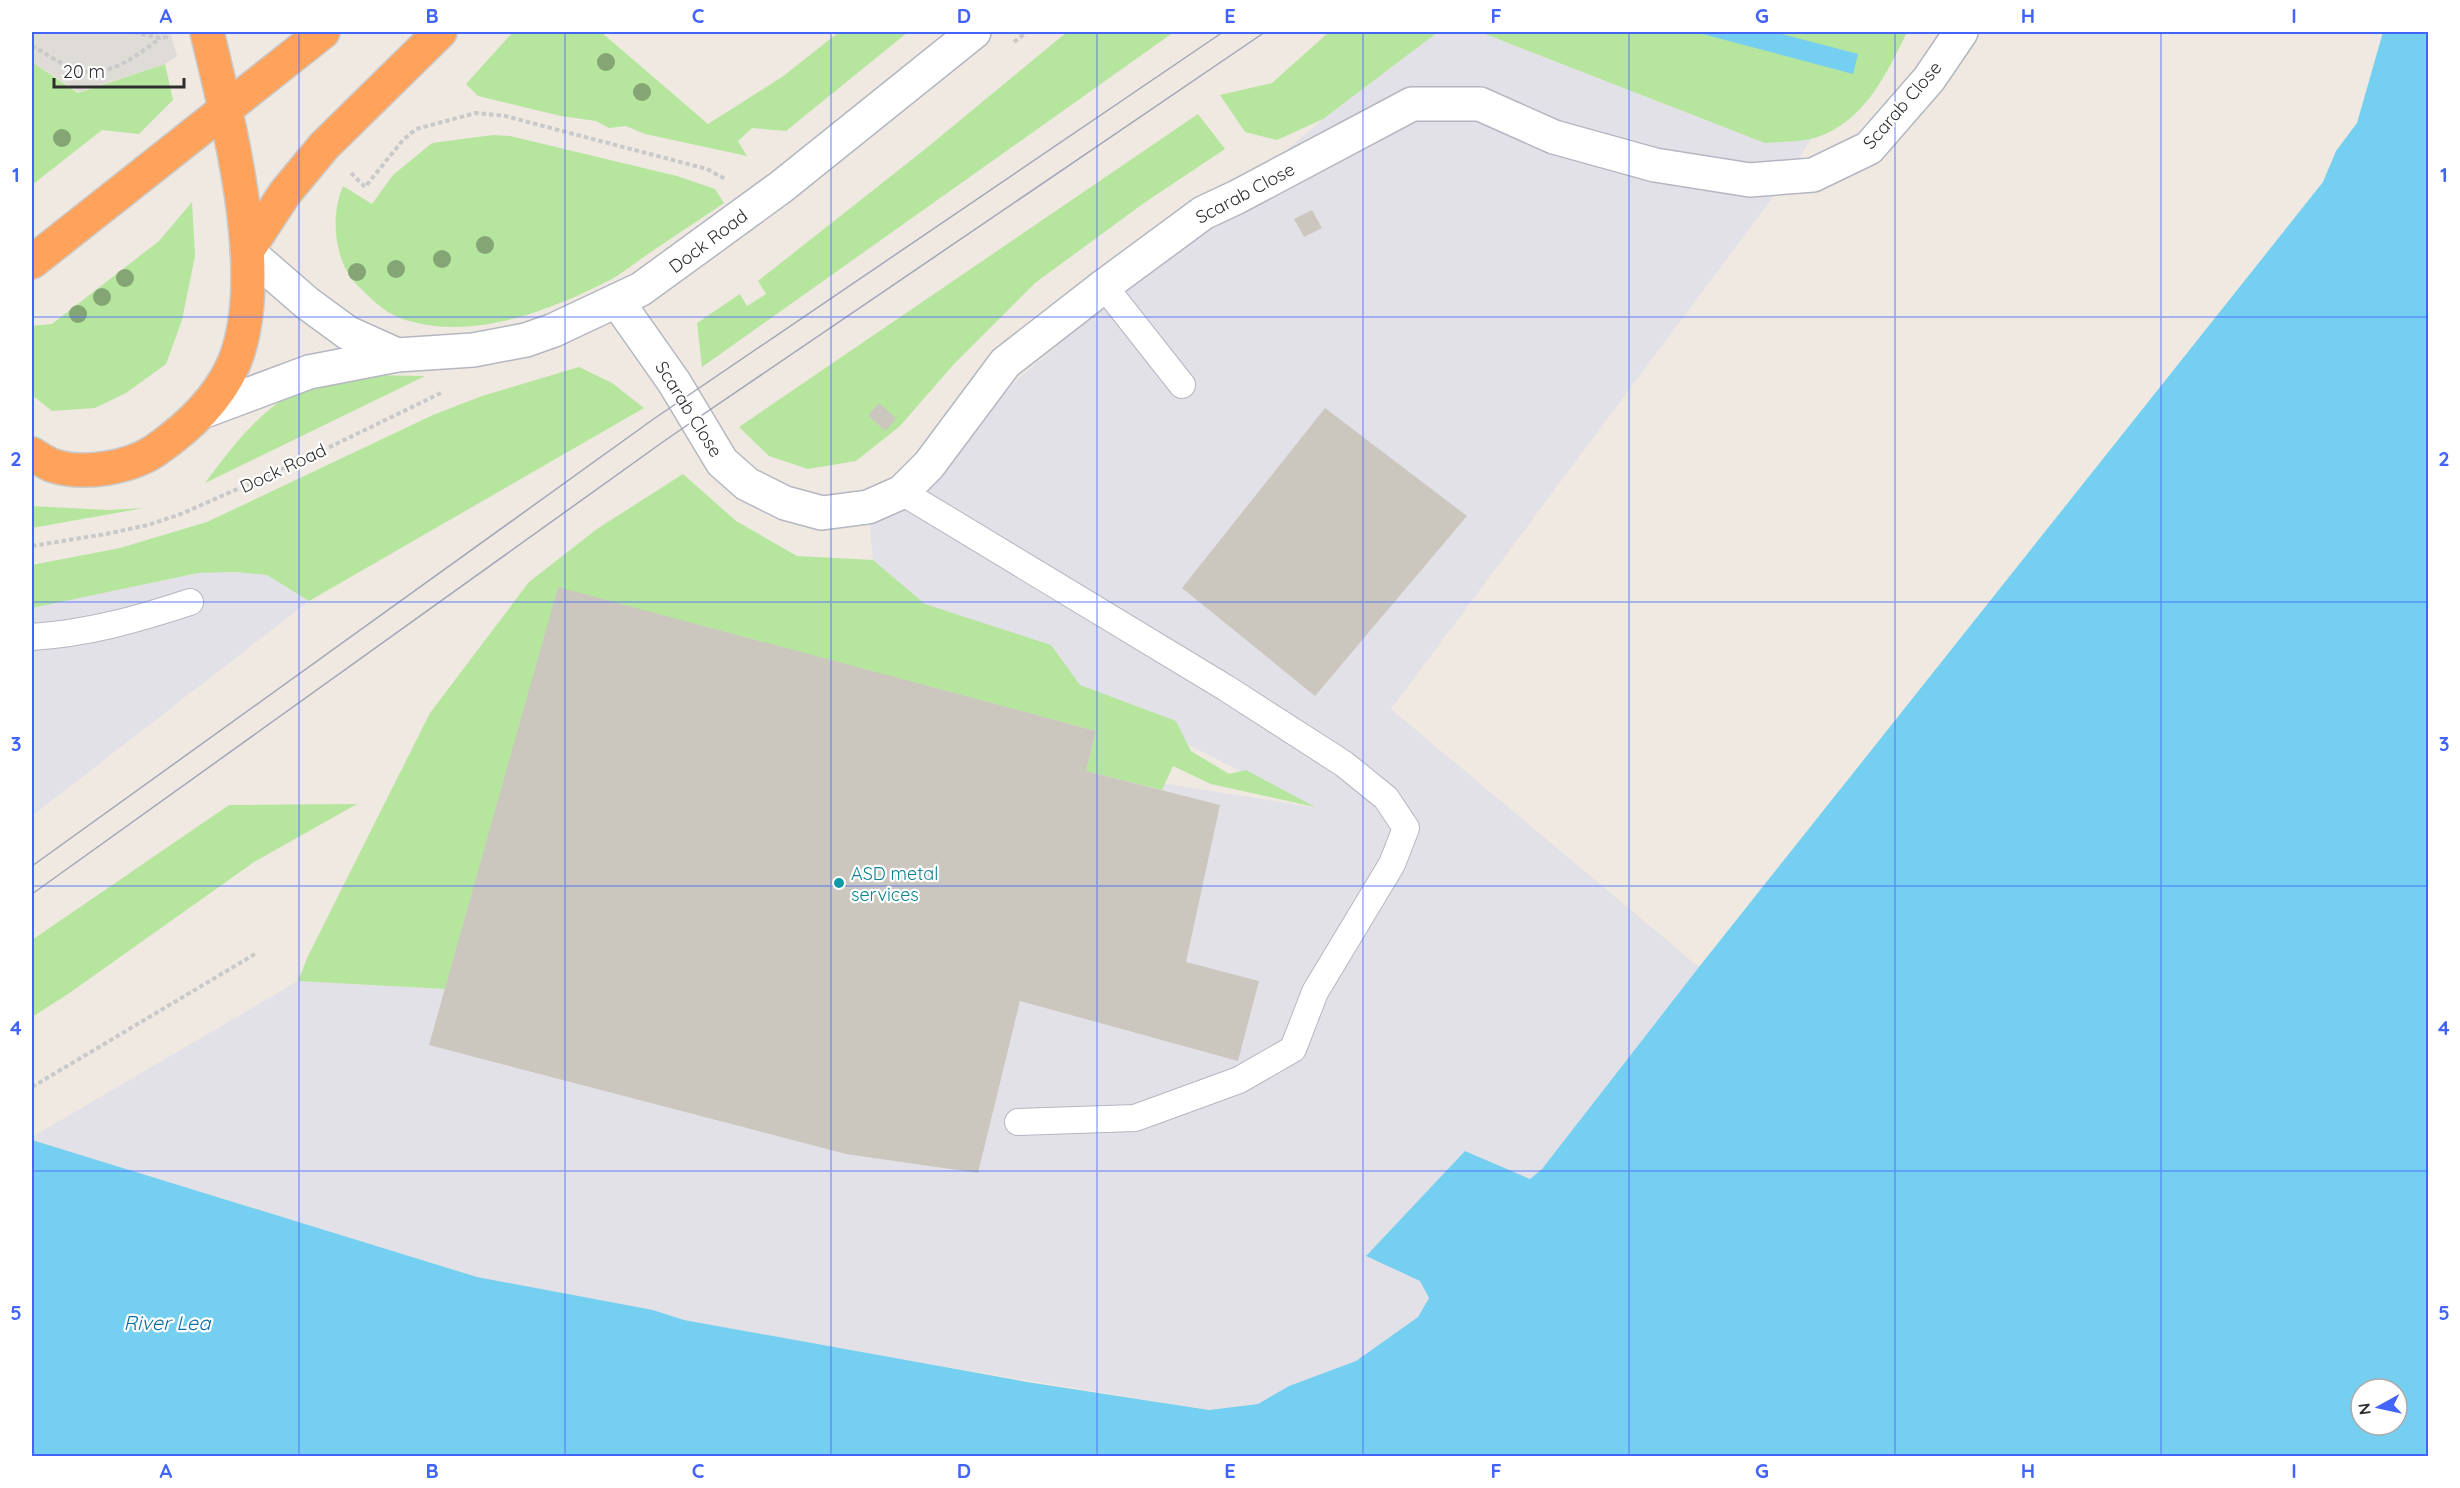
<svg xmlns="http://www.w3.org/2000/svg" width="2460" height="1488" font-family="Quicksand,sans-serif">
	<style>
		.industrial { fill: #e3e1e8 }
		.green { fill: #b6e59e }
		.plaza { fill: #dfdcd8 }
		.water { fill: #75cff0; fill-rule: evenodd }
		.building { fill: #cbc7bf }
		.lines { fill: none; stroke-linecap: round; stroke-linejoin: round }
		.lane-casing { stroke: #b4b7c1; stroke-width: 28 }
		.street-casing { stroke: #b4b7c1; stroke-width: 36 }
		.highway-casing { stroke: #c9c9c9; stroke-width: 36 }
		.path { stroke: #c9c9c9; stroke-width: 4; stroke-dasharray: 4.5 3; stroke-linecap: butt }
		.lane { stroke: #fff; stroke-width: 26 }
		.street { stroke: #fff; stroke-width: 33 }
		.highway { stroke: #ffa35c; stroke-width: 33 }
		.tram { stroke: #a3a6b8; stroke-width: 1.5 }
		.tree { fill: #84a574 }
		.grid { fill: none; stroke: #4264fb; stroke-width: 1.5; stroke-opacity: 0.55 }
		.culture-dot { fill: #0f9aa8; stroke: #fff; stroke-width: 2 }
		.labels { text-anchor: middle; dominant-baseline: central; stroke-width: 4.5; stroke-linejoin: round; paint-order: stroke }
		.street-label { font-size: 18px; fill: #2e2e2e; stroke: #fff }
		.culture-label { font-size: 18px; fill: #0d838f; stroke: #fff; text-anchor: start }
		.water-label { font-size: 20px; font-style: italic; fill: #0d6fa3; stroke: #fff }
		.neatline { fill: none; stroke: #4264fb; stroke-width: 2 }
		.grid-label { font-size: 20px; text-anchor: middle; font-weight: bold; fill: #4264fb }
	</style>
	<rect width="100%" height="100%" fill="#efe9e1"/>
	<g class="industrial">
		<path d="M1438,32h42l285,111 46,-4 -32,50 -388,520 308,258 -157,202 -12,10 -65,-27 -99,103 54,26 9,17 -11,19 -62,44 -67,25 -31,18 -49,6 -312,-51 -213,-39 -31,-10 -176,-33 -445,-137v-3l266,-156 147,8 113,-402 538,144 -10,40 226,36 -145,-73 -242,-130 -52,-44 -5,-53 455,-388z"/>
		<path d="M235,572l32,3 42,26 -277,215v-208l166,-35z"/>
	</g>
	<g class="green">
		<path d="M513,32h88l107,92 74,-47 57,-45h69l-122,99 -34,-3 -14,13 9,15 -102,-22 -19,-8 -17,2 -13,-7 -35,-5 -83,-20 -12,-12z"/>
		<path d="M1067,32h107l-472,335 -5,-44 43,-29 7,12 19,-12 -8,-13 166,-131z"/>
		<path d="M1329,32h109l-115,87 -46,21 -32,-8 -25,-37 52,-12z"/>
		<path d="M1480,32h427c-21,43 -44,93 -96,107 -14,3 -31,3 -46,4z"/>
		<path d="M32,62l46,31 87,-29 8,36 -34,34 -37,-4 -70,55z"/>
		<path d="M1198,114l27,35 -81,54 -109,80 -81,81 -54,62 -44,35 -48,8 -39,-13 -30,-29z"/>
		<path d="M493,135l17,1 167,40 38,13 9,14c-25,17 -51,34 -76,51 -12,8 -25,19 -38,26 -61,31 -141,63 -210,38 -17,-6 -30,-21 -43,-33 -23,-24 -27,-69 -14,-99l29,18 21,-29 39,-32z"/>
		<path d="M192,202l3,54 -13,64 -16,44 -40,29 -31,15 -43,3 -20,-16v-69l20,-2 107,-83z"/>
		<path d="M579,367l33,16 32,25 -335,193 -42,-26 -32,-3 -37,1 -166,35v-43l88,-17 87,-26 226,-107 49,-19z"/>
		<path d="M365,375l60,1 -220,107c31,-41 66,-89 118,-102 13,-4 28,-4 42,-6z"/>
		<path d="M683,474l53,47 61,35 76,4 52,44 126,41 29,40 96,36 15,30 38,23 17,-4 69,37 -104,-23 -38,-18 -11,24 -76,-19 10,-40 -537,-143 -114,401 -147,-8 10,-25 122,-243 99,-131 68,-53z"/>
		<path d="M32,506l76,4 36,-2 -112,20z"/>
		<path d="M357,804l-103,58 -186,132 -36,23v-77l197,-135z"/>
	</g>
	<path class="plaza" d="M32,32h138l7,24 -12,8 -86,28 -47,-30z"/>
	<g class="water">
		<path d="M1695,32h79l84,22 -5,20z"/>
		<path d="M2383,32h45v1424h-2396v-316l445,137 176,33 31,10 343,62 182,28 49,-6 31,-18 67,-25 62,-44 11,-19 -9,-17 -54,-25 99,-105 65,28 12,-10 157,-202 624,-785 13,-31 21,-28zM2361,1389h36v36h-36z"/>
	</g>
	<g class="building">
		<path d="M1312,210l10,18 -18,9 -10,-18z"/>
		<path d="M879,403l17,15 -10,13 -18,-15z"/>
		<path d="M1325,408l142,108 -152,180 -133,-108z"/>
		<path d="M558,587l538,144 -10,40 134,34 -34,157 73,19 -21,80 -218,-60 -42,172 -132,-19 -417,-109z"/>
	</g>
	<g class="lines">
		<defs>
			<g id="lane">
				<path d="M1104,286l78,99"/>
				<path d="M902,492l324,196 118,76 42,34 20,30 -14,36 -77,128 -22,57 -54,31 -104,38 -117,4"/>
				<path d="M32,637c57,-4 103,-17 158,-35"/>
			</g>
			<g id="street">
				<path d="M247,251l60,52 41,30 49,22"/>
				<path d="M617,301l57,81 48,80 25,22 38,19 37,10 46,-6 34,-15 27,-27 76,-102 99,-77 99,-73 34,-16 175,-93h68l74,33 101,28 95,15 63,-5 56,-27 60,-69 32,-47"/>
				<path d="M202,412l107,-40 88,-17 76,-5 53,-10 28,-10 87,-41 140,-102 193,-155"/>
			</g>
			<g id="highway">
				<path d="M247,251l38,-58 39,-47 116,-114"/>
				<path d="M32,262l291,-230"/>
				<path d="M32,454c6,4 13,8 19,11 31,11 79,3 105,-15 33,-23 62,-50 78,-87 36,-87 -6,-242 -27,-331"/>
			</g>
		</defs>
		<use href="#lane" class="lane-casing"/>
		<use href="#street" class="street-casing"/>
		<use href="#highway" class="highway-casing"/>
		<g class="path">
			<path d="M134,32l26,6 9,-1"/>
			<path d="M1014,42l13,-10"/>
			<path d="M32,46c13,7 27,17 42,23 31,12 63,-13 86,-31"/>
			<path d="M351,173l14,14 38,-47 13,-11 60,-16 29,3 202,53 18,10"/>
			<path d="M32,546l74,-12 42,-9 33,-11 124,-55 136,-66"/>
			<path d="M32,1087l223,-133"/>
		</g>
		<use href="#lane" class="lane"/>
		<use href="#street" class="street"/>
		<use href="#highway" class="highway"/>
		<g class="tram">
			<path d="M32,866l623,-448 568,-386"/>
			<path d="M32,894l635,-455 598,-407"/>
		</g>
	</g>
	<g class="tree">
		<circle cx="606" cy="62" r="9"/>
		<circle cx="642" cy="92" r="9"/>
		<circle cx="62" cy="138" r="9"/>
		<circle cx="485" cy="245" r="9"/>
		<circle cx="442" cy="259" r="9"/>
		<circle cx="396" cy="269" r="9"/>
		<circle cx="357" cy="272" r="9"/>
		<circle cx="125" cy="278" r="9"/>
		<circle cx="102" cy="297" r="9"/>
		<circle cx="78" cy="314" r="9"/>
	</g>
	<path class="grid" d="M299,32v1424M565,32v1424M831,32v1424M1097,32v1424M1363,32v1424M1629,32v1424M1895,32v1424M2161,32v1424M32,317h2396M32,602h2396M32,886h2396M32,1171h2396"/>
	<circle class="culture-dot" cx="839" cy="883" r="6"/>
	<g class="labels">
		<g class="street-label">
			<text transform="translate(1902 105) rotate(-49)">Scarab Close</text>
			<text transform="translate(1245 193) rotate(-28)">Scarab Close</text>
			<text transform="translate(708 241) rotate(-37)">Dock Road</text>
			<text transform="translate(689 409) rotate(58)">Scarab Close</text>
			<text transform="translate(283 468) rotate(-25)">Dock Road</text>
		</g>
		<g class="culture-label">
			<text x="851" y="873">ASD metal<tspan x="851" dy="21">services</tspan></text>
		</g>
		<g class="water-label">
			<text x="167" y="1322">River Lea</text>
		</g>
	</g>
	<rect width="2460" height="1488" fill="none" stroke="#ffffff" stroke-width="66"/>
	<g transform="translate(2379 1407) rotate(262)"><circle r="28" fill="#ffffff" stroke="#ababab" stroke-width="1.5"/>
	<path d="M0-4.5L10 22L0 15L-10 22Z" fill="#4264fb"/>
	<text y="-9" font-size="16" font-weight="bold" text-anchor="middle" fill="#2e2e2e">N</text>
	</g>
	<path d="M54 78v9h130v-9" fill="none" stroke="#2e2e2e" stroke-width="3"/>
	<text x="63" y="78" font-size="18" fill="#2e2e2e" stroke="#ffffff" stroke-width="4.5" paint-order="stroke">20 m</text>
	<rect x="33" y="33" width="2394" height="1422" class="neatline"/>
	<g class="grid-label">
		<text x="166" y="23">A</text>
		<text x="432" y="23">B</text>
		<text x="698" y="23">C</text>
		<text x="964" y="23">D</text>
		<text x="1230" y="23">E</text>
		<text x="1496" y="23">F</text>
		<text x="1762" y="23">G</text>
		<text x="2028" y="23">H</text>
		<text x="2294" y="23">I</text>
		<text x="16" y="182">1</text>
		<text x="2444" y="182">1</text>
		<text x="16" y="466">2</text>
		<text x="2444" y="466">2</text>
		<text x="16" y="751">3</text>
		<text x="2444" y="751">3</text>
		<text x="16" y="1035">4</text>
		<text x="2444" y="1035">4</text>
		<text x="16" y="1320">5</text>
		<text x="2444" y="1320">5</text>
		<text x="166" y="1478">A</text>
		<text x="432" y="1478">B</text>
		<text x="698" y="1478">C</text>
		<text x="964" y="1478">D</text>
		<text x="1230" y="1478">E</text>
		<text x="1496" y="1478">F</text>
		<text x="1762" y="1478">G</text>
		<text x="2028" y="1478">H</text>
		<text x="2294" y="1478">I</text>
	</g>
</svg>
